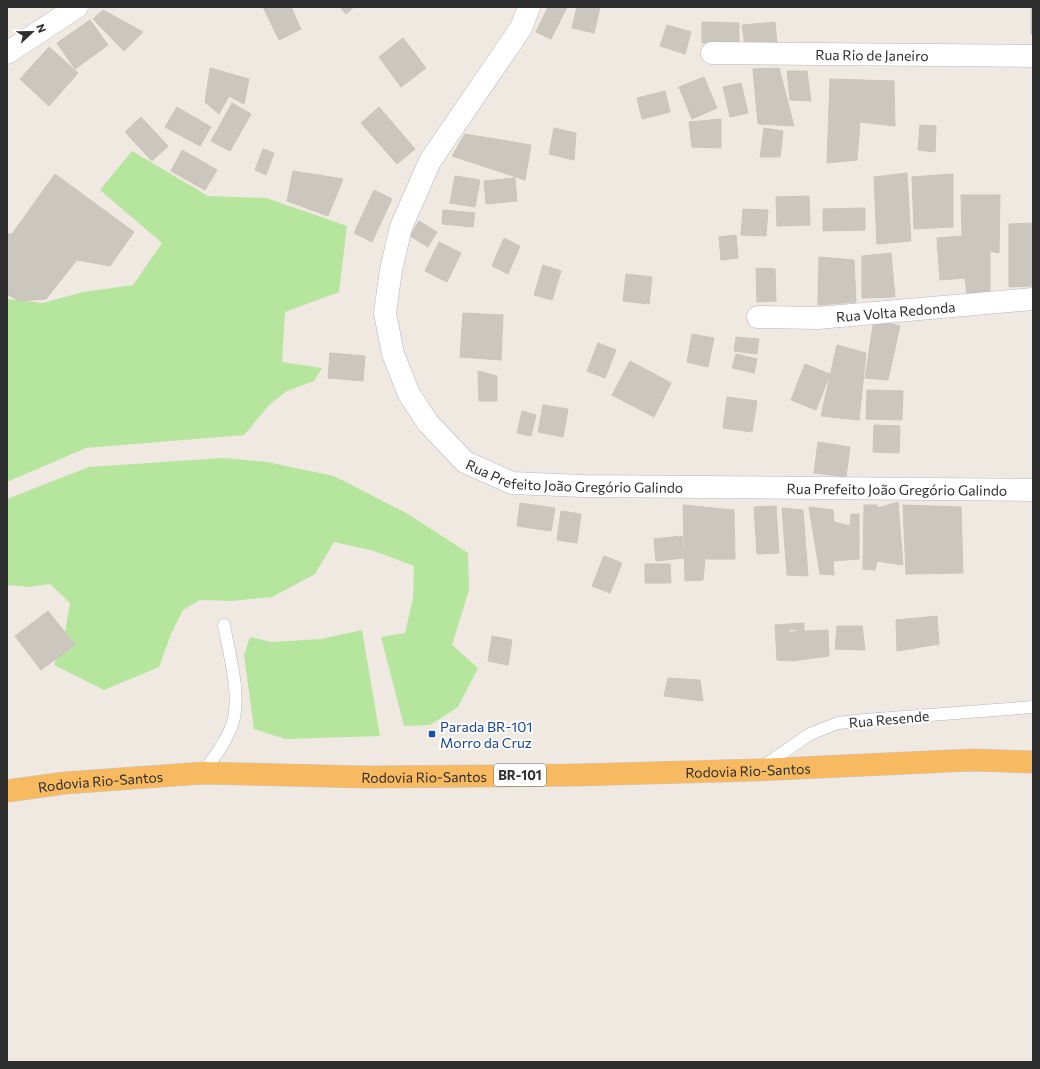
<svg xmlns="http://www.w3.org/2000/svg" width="1040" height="1069" font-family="Commissioner,sans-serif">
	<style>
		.green { fill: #b6e59e }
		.building { fill: #cbc7bf; stroke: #cbc5ba }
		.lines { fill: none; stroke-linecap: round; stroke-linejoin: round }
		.service-casing { stroke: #b4b7c1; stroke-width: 13 }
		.minor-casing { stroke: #b4b7c1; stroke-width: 23 }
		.secondary-casing { stroke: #b4b7c1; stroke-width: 23 }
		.trunk-casing { stroke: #c9c9c9; stroke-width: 23 }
		.service { stroke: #fff; stroke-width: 12 }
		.minor { stroke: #fff; stroke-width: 22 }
		.secondary { stroke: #fff; stroke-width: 22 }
		.trunk { stroke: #f8ba60; stroke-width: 22 }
		.transit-dot { fill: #1a4fb4; stroke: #fff; stroke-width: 1.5 }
		.labels { text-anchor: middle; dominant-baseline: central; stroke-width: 4; stroke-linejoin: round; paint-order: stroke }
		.shield { fill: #fff; stroke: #6d6d6d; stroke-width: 1 }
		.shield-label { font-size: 13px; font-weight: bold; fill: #2e2e2e }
		.street-label { font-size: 14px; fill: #2e2e2e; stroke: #fff }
		.transit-label { font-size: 14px; fill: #164399; stroke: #fff; text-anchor: start }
	</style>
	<rect width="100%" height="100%" fill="#efe9e1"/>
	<g class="green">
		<path d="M132,151l76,45 58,2 81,28 -8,66 -54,20 -3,50 40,6 -8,13 -27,10 -17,13 -26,31 -158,13 -79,34v-183l36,4 40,-11 50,-7 29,-42 -62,-53z"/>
		<path d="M223,458l44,4 67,14 74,38 60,39 1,37 -17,55 26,23 -20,39 -28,18 -26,1 -23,-89 24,-4 8,-35 1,-32 -40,-15 -40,-9 -19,32 -43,23 -41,4 -31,-1 -17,10 -12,24 -12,33 -55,23 -50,-25 11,-33 5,-29 -20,-19 -21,3 -22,-2v-86l82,-32z"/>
		<path d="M362,630l18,106 -95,3 -31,-10 -10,-74 6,-18 22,5 49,-3z"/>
	</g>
	<g class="building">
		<path d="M263,7h28l10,22 -22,11z"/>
		<path d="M340,7h14l-8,7z"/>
		<path d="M548,7h19l-16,32 -15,-7z"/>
		<path d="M577,7h23l-6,26 -22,-5z"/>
		<rect x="1031" y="7" width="2" height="27"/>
		<path d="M103,10l40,22 -19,19 -31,-32z"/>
		<path d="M90,20l18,25 -33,24 -18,-26z"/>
		<path d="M702,22l37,1v20h-37z"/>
		<path d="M775,22l2,21 -32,3 -3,-21z"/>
		<path d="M667,25l24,7 -6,22 -25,-8z"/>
		<path d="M403,38l23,30 -25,19 -22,-30z"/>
		<path d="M49,47l29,26 -29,33 -29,-27z"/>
		<path d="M210,68l39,11 -5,25 -15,-8 -10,18 -14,-12z"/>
		<path d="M779,68l15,58 -36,-2 -5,-55z"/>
		<path d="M787,71h20l4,30 -21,-1z"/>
		<path d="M704,77l13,31 -25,11 -13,-32z"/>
		<path d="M830,79l64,2 1,45 -35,-4 -3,38 -30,3z"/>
		<path d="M741,83l7,30 -18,4 -7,-30z"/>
		<path d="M665,91l5,21 -28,7 -5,-21z"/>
		<path d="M232,103l19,11 -21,37 -19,-10z"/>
		<path d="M177,107l34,20 -11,19 -35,-19z"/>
		<path d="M379,107l36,42 -18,15 -36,-41z"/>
		<path d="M141,117l27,29 -16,15 -27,-29z"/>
		<path d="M721,119v29l-29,-1 -3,-25z"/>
		<path d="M920,125l16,1 -1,26 -17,-2z"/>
		<path d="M554,128l22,5 -2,27 -25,-6z"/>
		<path d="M764,128l19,3 -3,26h-20z"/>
		<path d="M465,134l66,11 -6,35 -73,-24z"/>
		<path d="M263,149l11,4 -8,22 -11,-5z"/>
		<path d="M182,150l35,20 -12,20 -34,-19z"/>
		<path d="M293,171l50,8 -15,37 -41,-15z"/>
		<path d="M907,173l4,68 -34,3 -3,-67z"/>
		<path d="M55,174l79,58 -24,34 -33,-6 -31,39 -27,2 -12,-7v-60h5z"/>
		<path d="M953,174v53l-39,2 -2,-52z"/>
		<path d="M455,176l25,4 -5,27 -25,-4z"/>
		<path d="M515,178l2,23 -31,3 -2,-23z"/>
		<path d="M374,190l18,9 -20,43 -18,-9z"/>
		<path d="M961,195h39l-1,58 -9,-2v41l-23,2 -2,-16 -25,2 -3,-42 25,-2z"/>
		<path d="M809,196l1,29 -33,1 -1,-29z"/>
		<path d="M865,208v22l-42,1v-22z"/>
		<path d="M743,209l25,1 -2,26 -25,-1z"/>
		<path d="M443,210l32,3 -2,14 -31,-3z"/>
		<path d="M419,221l18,11 -9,15 -18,-11z"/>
		<path d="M1033,223v63l-24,1v-63z"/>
		<path d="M736,235l2,23 -17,2 -2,-23z"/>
		<path d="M504,238l16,8 -12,28 -16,-8z"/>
		<path d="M439,242l22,11 -14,29 -22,-11z"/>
		<path d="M891,253l4,44 -33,1v-42z"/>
		<path d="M819,257l35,3 2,42 -38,3z"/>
		<path d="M543,265l18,6 -9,29 -18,-5z"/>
		<path d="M756,268l19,1 1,32 -19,1z"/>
		<path d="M626,274l26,3 -3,27 -26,-3z"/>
		<path d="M463,313l40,2 -2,45 -41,-3z"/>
		<path d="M874,319l26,7 -12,54 -23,-2z"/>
		<path d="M692,334l22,4 -6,29 -21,-5z"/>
		<path d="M736,337l23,2 -2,15 -23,-3z"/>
		<path d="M598,343l18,7 -11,28 -18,-7z"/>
		<path d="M837,345l29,8 -7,67 -38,-4z"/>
		<path d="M330,353l35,3 -2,25 -35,-3z"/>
		<path d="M736,354l21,5 -3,14 -22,-5z"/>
		<path d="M630,361l41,22 -17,34 -42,-22z"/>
		<path d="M805,364l25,10 -14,36 -25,-10z"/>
		<path d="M478,371l19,5v25h-18z"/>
		<path d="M867,390l36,1 -1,29 -36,-1z"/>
		<path d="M727,397l30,4 -5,31 -29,-4z"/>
		<path d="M543,405l25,4 -5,28 -25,-5z"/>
		<path d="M522,411l14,4 -5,21 -14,-3z"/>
		<path d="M874,425l26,1 -1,27 -26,-1z"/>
		<path d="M818,442l32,5 -4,30 -32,-4z"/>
		<path d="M898,502l5,63 -26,-4 -2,9 -12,-1 1,-64h13l1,3z"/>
		<path d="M520,503l35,5 -4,23 -34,-5z"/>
		<path d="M683,505l51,5 1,49h-30l-2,21 -18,1z"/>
		<path d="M903,505l58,2 2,66 -57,1z"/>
		<path d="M776,506l3,47 -22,1 -3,-47z"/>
		<path d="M809,507l24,3 1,12 16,4 1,-12h8v45l-26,2 1,14 -14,-1z"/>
		<path d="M782,508l21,2 5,66 -21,-1z"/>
		<path d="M561,511l20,3 -4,29 -20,-3z"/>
		<path d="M682,536l2,22 -28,3 -2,-22z"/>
		<path d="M604,556l18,7 -12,30 -18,-7z"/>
		<path d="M645,564h25l1,19h-26z"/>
		<path d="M48,611l27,34 -34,25 -26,-34z"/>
		<path d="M937,616l2,28 -42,7 -1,-31z"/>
		<path d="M804,623v8l-15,-2 3,32 -15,-1 -2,-35z"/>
		<path d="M837,626h25l3,24 -30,-1z"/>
		<path d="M828,630l1,26 -37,5 -2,-29z"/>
		<path d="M492,636l20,4 -4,25 -20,-4z"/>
		<path d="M668,678l32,2 3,21 -39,-5z"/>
	</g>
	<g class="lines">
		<defs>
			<g id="service">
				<path d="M762,767l48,-33 28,-11 27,-3 168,-13"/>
				<path d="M203,773c10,-15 25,-33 30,-51 8,-30 -4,-67 -9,-97"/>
			</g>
			<g id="minor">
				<path id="s1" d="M712,53l321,3"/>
				<path id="s2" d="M758,317l60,1 215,-19"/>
			</g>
			<g id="secondary">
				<path id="s3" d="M529,7l-8,21 -91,133 -29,66 -10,43 -6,43 8,41 16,40 19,29 37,39 47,21 71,3 450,4"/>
				<path d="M7,53l70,-46"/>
			</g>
			<g id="trunk">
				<path id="s4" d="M7,791l58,-8 138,-10 163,4 211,-2 180,-5 215,-10 61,2"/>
			</g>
		</defs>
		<use href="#service" class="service-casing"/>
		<use href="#minor" class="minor-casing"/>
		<use href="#secondary" class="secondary-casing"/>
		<use href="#trunk" class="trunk-casing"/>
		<use href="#service" class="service"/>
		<use href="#minor" class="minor"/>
		<use href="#secondary" class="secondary"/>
		<use href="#trunk" class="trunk"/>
	</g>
	<rect class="transit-dot" x="428" y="730" width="8" height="8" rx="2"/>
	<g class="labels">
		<rect class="shield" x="494" y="764" width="52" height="22" rx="3"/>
		<g class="shield-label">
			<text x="520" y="775">BR-101</text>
		</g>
		<g class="street-label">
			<text stroke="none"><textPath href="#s1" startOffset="160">Rua Rio de Janeiro</textPath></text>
			<text stroke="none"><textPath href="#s2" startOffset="138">Rua Volta Redonda</textPath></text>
			<text stroke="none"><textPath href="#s3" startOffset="629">Rua Prefeito João Gregório Galindo</textPath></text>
			<text stroke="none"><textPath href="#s3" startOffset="953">Rua Prefeito João Gregório Galindo</textPath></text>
			<text transform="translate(889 719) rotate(-5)">Rua Resende</text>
			<text stroke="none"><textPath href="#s4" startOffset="742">Rodovia Rio-Santos</textPath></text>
			<text stroke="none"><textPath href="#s4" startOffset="418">Rodovia Rio-Santos</textPath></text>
			<text stroke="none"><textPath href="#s4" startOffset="94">Rodovia Rio-Santos</textPath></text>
		</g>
		<g class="transit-label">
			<text x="440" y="726">Parada BR-101<tspan x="440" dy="16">Morro da Cruz</tspan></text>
		</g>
	</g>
	<rect width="1040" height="1069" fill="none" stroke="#2e2e2e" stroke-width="16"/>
	<g transform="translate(32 32) rotate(68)" stroke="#ffffff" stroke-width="3" paint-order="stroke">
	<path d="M0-3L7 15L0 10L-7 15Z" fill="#2e2e2e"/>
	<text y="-6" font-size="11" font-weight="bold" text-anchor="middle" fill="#2e2e2e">N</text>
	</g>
</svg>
